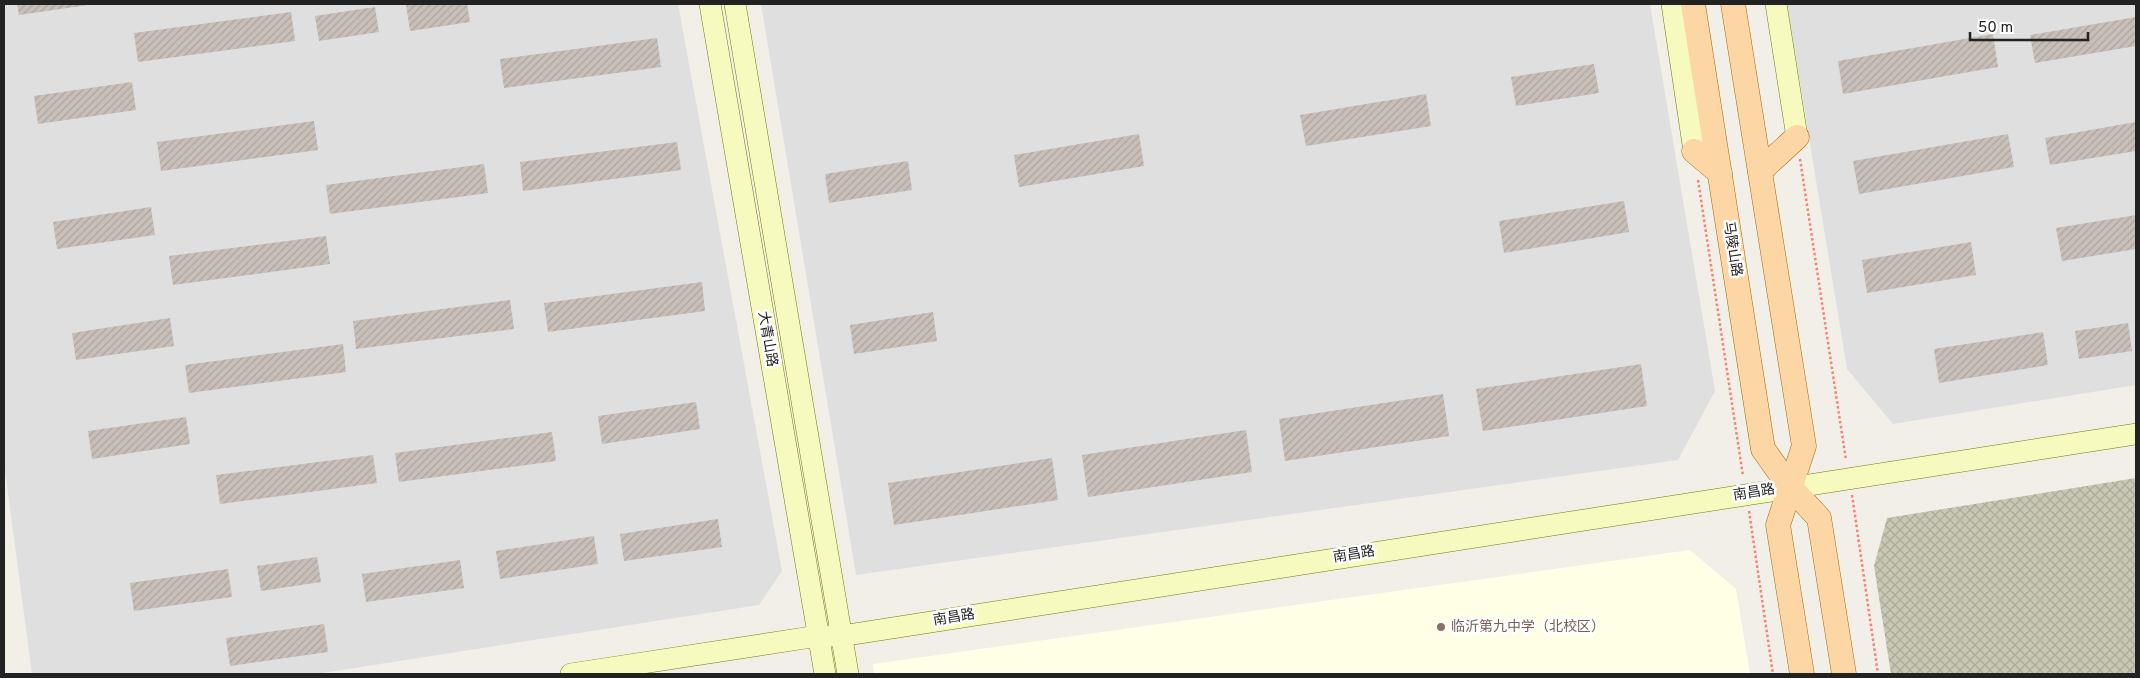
<svg xmlns="http://www.w3.org/2000/svg" width="2140" height="678" font-family="Overpass,'Noto Sans SC',sans-serif">
	<style>
		.residential { fill: #e0dfdf }
		.education { fill: #ffffe5 }
		.construction { fill: url(#construction-cross-hatch) }
		.building { fill: url(#building-hatch) }
		.lines { fill: none; stroke-linecap: round; stroke-linejoin: round }
		.secondary-casing { stroke: #707d05; stroke-width: 22 }
		.primary-casing { stroke: #a06b00; stroke-width: 25 }
		.path { stroke: #fa8072; stroke-width: 2.5; stroke-dasharray: 2.5 2.5; stroke-linecap: butt }
		.secondary { stroke: #f7fabf; stroke-width: 21 }
		.primary { stroke: #fcd6a4; stroke-width: 24 }
		.education-dot { fill: #8d6e63; stroke: #fff; stroke-width: 2 }
		.labels { text-anchor: middle; dominant-baseline: central; stroke-width: 5; stroke-linejoin: round; paint-order: stroke }
		.street-label { font-size: 14px; fill: #222; stroke: #fff }
		.education-label { font-size: 14px; fill: #785e54; stroke: #fff; text-anchor: start }
	</style>
	<defs>
		<pattern id="construction-cross-hatch" width="8" height="8" patternUnits="userSpaceOnUse" patternTransform="scale(1.25)"><rect width="8" height="8" fill="#c7c7b4"/><path d="M0 0l8 8M0 8l8-8" fill="none" stroke="#abab9a"/></pattern>
		<pattern id="building-hatch" width="6" height="6" patternUnits="userSpaceOnUse" patternTransform="scale(1.25)"><rect width="6" height="6" fill="#c7bfb8"/><path d="M-1 1l2-2M0 6l6-6M5 7l2-2" fill="none" stroke="#aba49e"/></pattern>
	</defs>
	<rect width="100%" height="100%" fill="#f2efe9"/>
	<g class="residential">
		<path d="M4,4h674l104,567 -23,34 -443,69h-284l-28,-211z"/>
		<path d="M761,4h889l65,387 -37,69 -822,115z"/>
		<path d="M1787,4h349v381l-243,39 -46,-55z"/>
	</g>
	<path class="education" d="M1690,550l46,39 14,85h-876l-1,-10z"/>
	<path class="construction" d="M2136,478v196h-245l-17,-108 13,-48z"/>
	<g class="building">
		<path d="M17,4h71v1l-69,10z"/>
		<path d="M418,4h49l3,18 -60,9 -4,-26z"/>
		<path d="M375,7l4,25 -60,9 -4,-25z"/>
		<path d="M291,12l4,29 -157,21 -4,-29z"/>
		<path d="M2136,17v29l-101,17 -5,-28z"/>
		<path d="M1993,34l5,33 -155,27 -5,-33z"/>
		<path d="M657,38l4,29 -157,21 -4,-29z"/>
		<path d="M1594,64l5,29 -83,13 -5,-29z"/>
		<path d="M132,82l4,28 -98,14 -4,-28z"/>
		<path d="M1426,94l5,32 -125,20 -6,-31z"/>
		<path d="M314,121l4,29 -157,21 -4,-29z"/>
		<path d="M2136,122v29l-86,14 -5,-27z"/>
		<path d="M1139,134l5,32 -125,21 -5,-32z"/>
		<path d="M2008,134l6,33 -155,27 -6,-33z"/>
		<path d="M677,142l4,28 -158,21 -3,-29z"/>
		<path d="M908,161l4,29 -83,13 -4,-29z"/>
		<path d="M484,164l4,29 -158,21 -4,-29z"/>
		<path d="M1624,201l5,31 -125,21 -5,-32z"/>
		<path d="M151,207l4,28 -98,14 -4,-27z"/>
		<path d="M2136,215v34l-74,12 -6,-33z"/>
		<path d="M326,236l4,28 -157,21 -4,-29z"/>
		<path d="M1971,242l5,33 -109,18 -5,-33z"/>
		<path d="M702,282l3,29 -157,21 -4,-29z"/>
		<path d="M510,300l4,29 -158,20 -3,-28z"/>
		<path d="M933,312l4,29 -83,13 -4,-29z"/>
		<path d="M170,318l4,28 -98,14 -4,-27z"/>
		<path d="M2128,323l4,28 -53,8 -4,-28z"/>
		<path d="M2043,332l5,33 -109,18 -5,-34z"/>
		<path d="M343,344l3,28 -157,21 -4,-28z"/>
		<path d="M1641,364l6,42 -164,25 -7,-42z"/>
		<path d="M1443,394l6,42 -164,25 -6,-42z"/>
		<path d="M696,402l4,27 -98,15 -4,-28z"/>
		<path d="M186,417l4,27 -98,15 -4,-28z"/>
		<path d="M1246,430l6,42 -164,25 -6,-42z"/>
		<path d="M552,432l4,29 -157,21 -4,-29z"/>
		<path d="M373,455l4,28 -157,21 -4,-29z"/>
		<path d="M1052,458l6,42 -164,25 -6,-42z"/>
		<path d="M718,519l4,28 -98,14 -4,-27z"/>
		<path d="M594,536l4,28 -98,15 -4,-28z"/>
		<path d="M317,557l4,25 -60,9 -4,-25z"/>
		<path d="M460,560l4,28 -98,14 -4,-28z"/>
		<path d="M228,569l4,28 -98,14 -4,-28z"/>
		<path d="M324,624l4,28 -98,14 -4,-28z"/>
	</g>
	<g class="lines">
		<defs>
			<g id="secondary">
				<path d="M710,4l115,670"/>
				<path d="M735,4l113,670"/>
				<path d="M1672,4l22,147"/>
				<path d="M1776,4l21,133"/>
				<path d="M571,674l247,-38h23l1295,-202"/>
			</g>
			<g id="primary">
				<path d="M1693,4l70,445 27,38 29,31 25,156"/>
				<path d="M1733,4l71,442 -26,79 24,149"/>
				<path d="M1694,151l26,22"/>
				<path d="M1760,171l37,-34"/>
			</g>
		</defs>
		<use href="#secondary" class="secondary-casing"/>
		<use href="#primary" class="primary-casing"/>
		<g class="path">
			<path d="M1800,159l46,301"/>
			<path d="M1698,180l45,296"/>
			<path d="M1852,495l26,179"/>
			<path d="M1749,511l24,163"/>
		</g>
		<use href="#secondary" class="secondary"/>
		<use href="#primary" class="primary"/>
	</g>
	<circle class="education-dot" cx="1441" cy="627" r="5"/>
	<g class="labels">
		<g class="street-label">
			<text transform="translate(1732 249) rotate(81)">马陵山路</text>
			<text transform="translate(767 339) rotate(80)">大青山路</text>
			<text transform="translate(1754 493) rotate(-9)">南昌路</text>
			<text transform="translate(1354 555) rotate(-9)">南昌路</text>
			<text transform="translate(954 618) rotate(-9)">南昌路</text>
		</g>
		<g class="education-label">
			<text x="1451" y="627">临沂第九中学（北校区）</text>
		</g>
	</g>
	<rect width="2140" height="678" fill="none" stroke="#222222" stroke-width="10"/>
	<path d="M1970 32v8h118v-8" fill="none" stroke="#222222" stroke-width="2.5"/>
	<text x="1978" y="32" font-size="15" fill="#222222" stroke="#ffffff" stroke-width="4" paint-order="stroke">50 m</text>
</svg>
